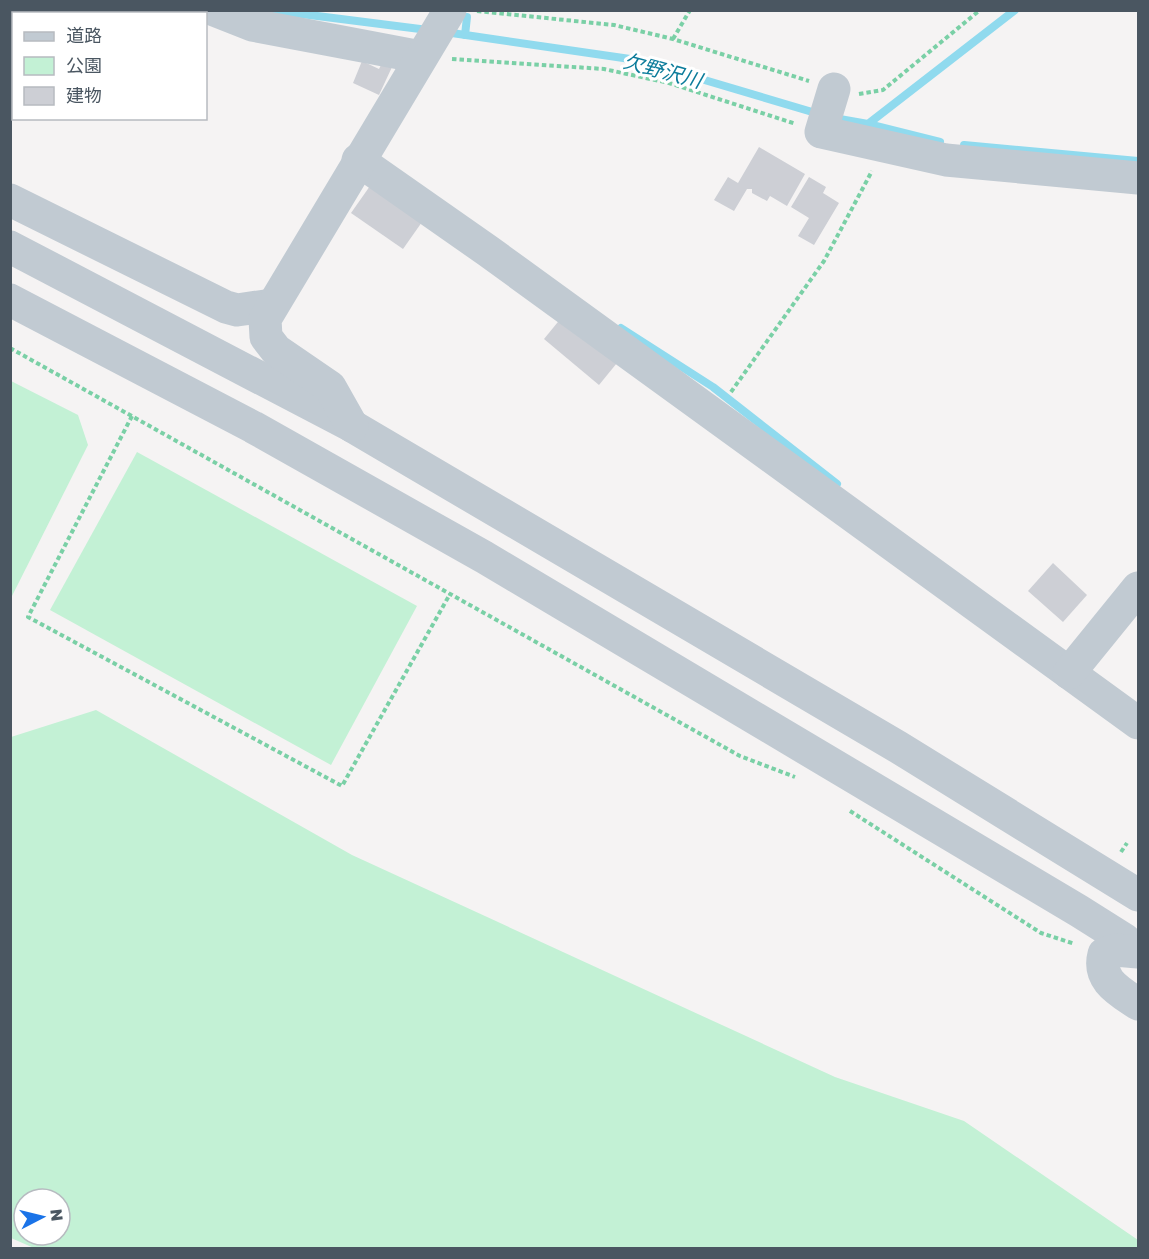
<svg xmlns="http://www.w3.org/2000/svg" width="1149" height="1259" font-family="'Golos Text','Noto Sans JP',sans-serif">
	<style>
		.green { fill: #c3f1d5; fill-rule: evenodd }
		.lines { fill: none; stroke-linecap: round; stroke-linejoin: round }
		.stream { stroke: #90daee; stroke-width: 8 }
		.building { fill: #cdcfd5 }
		.path { stroke: #7ad0a6; stroke-width: 4; stroke-dasharray: 4.5 3; stroke-linecap: butt }
		.minor { stroke: #c1cad2; stroke-width: 33 }
		.labels { text-anchor: middle; dominant-baseline: central; stroke-width: 6; stroke-linejoin: round; paint-order: stroke }
		.water-label { font-size: 20px; font-style: italic; fill: #0c7c9b; stroke: #fff }
	</style>
	<rect width="100%" height="100%" fill="#f5f3f3"/>
	<g class="green">
		<path d="M11,381l67,34 10,30 -77,153z"/>
		<path d="M137,452l280,154 -86,159 -281,-155z"/>
		<path d="M96,710l256,145 483,222 129,44 174,119v8h-1104l-23,-10v-501zM24,1199h36v36h-36z"/>
	</g>
	<g class="lines">
		<g class="stream">
			<path d="M270,10l158,20"/>
			<path d="M445,32l192,28 182,54"/>
			<path d="M465,35l2,-18"/>
			<path d="M834,118l34,6 147,-114"/>
			<path d="M868,124l72,18"/>
			<path d="M964,145l174,16"/>
			<path d="M621,328l92,59 124,97"/>
		</g>
	</g>
	<g class="building">
		<path d="M362,61l17,8 3,-6 10,4 -13,28 -26,-12z"/>
		<path d="M759,147l46,27 -18,32 -17,-10 -3,5 -15,-8v-4h-5l-13,22 -20,-11 14,-23 10,6z"/>
		<path d="M809,177l17,10 -3,6 16,10 -25,42 -16,-9 11,-18 -18,-11z"/>
		<path d="M370,186l52,36 -19,27 -52,-36z"/>
		<path d="M562,317l59,41 -22,27 -55,-46z"/>
		<path d="M1053,563l34,32 -24,27 -35,-31z"/>
	</g>
	<g class="lines">
		<g class="path">
			<path d="M477,11l137,14 59,14 136,42"/>
			<path d="M673,39l17,-29"/>
			<path d="M452,59l152,10 65,14 127,41"/>
			<path d="M859,94l24,-4 97,-80"/>
			<path d="M10,348l730,408 55,21"/>
			<path d="M731,392l93,-131 48,-90"/>
			<path d="M132,416l-104,201 314,169 108,-192"/>
			<path d="M850,811l191,122 34,11"/>
			<path d="M1121,852l6,-9"/>
		</g>
		<g class="minor">
			<path d="M214,10l38,15 169,32"/>
			<path d="M834,89l-13,43 125,28 192,18"/>
			<path d="M358,160l130,91 650,472"/>
			<path d="M10,200l216,107 11,3 35,-5"/>
			<path d="M10,247l342,179 546,321 240,148"/>
			<path d="M10,300l243,127 231,130 595,354 46,29 8,10"/>
			<path d="M352,426l-22,-39 -54,-37 -10,-13 -1,-18 185,-309"/>
			<path d="M1069,673l69,-85"/>
			<path d="M1138,952l-23,-2 -11,4c-7,26 15,37 34,50"/>
		</g>
	</g>
	<g class="labels">
		<g class="water-label">
			<text transform="translate(663 70) rotate(15)">欠野沢川</text>
		</g>
	</g>
	<rect width="1149" height="1259" fill="none" stroke="#4a5661" stroke-width="24"/>
	<rect x="12" y="12" width="195" height="108" fill="#ffffff" stroke="#b7bbc0" stroke-width="1.5"/>
	<rect x="24" y="32" width="30" height="9" fill="#c1cad2" stroke="#b7bbc0" stroke-width="1.5"/>
	<text x="66" y="42" font-size="18" fill="#4a5661">道路</text>
	<rect x="24" y="57" width="30" height="18" fill="#c3f1d5" stroke="#b7bbc0" stroke-width="1.5"/>
	<text x="66" y="72" font-size="18" fill="#4a5661">公園</text>
	<rect x="24" y="87" width="30" height="18" fill="#cdcfd5" stroke="#b7bbc0" stroke-width="1.5"/>
	<text x="66" y="102" font-size="18" fill="#4a5661">建物</text>
	<g transform="translate(42 1217) rotate(83)"><circle r="28" fill="#ffffff" stroke="#b7bbc0" stroke-width="1.5"/>
	<path d="M0-4.5L10 22L0 15L-10 22Z" fill="#1a73e8"/>
	<text y="-9" font-size="16" font-weight="bold" text-anchor="middle" fill="#4a5661">N</text>
	</g>
</svg>
